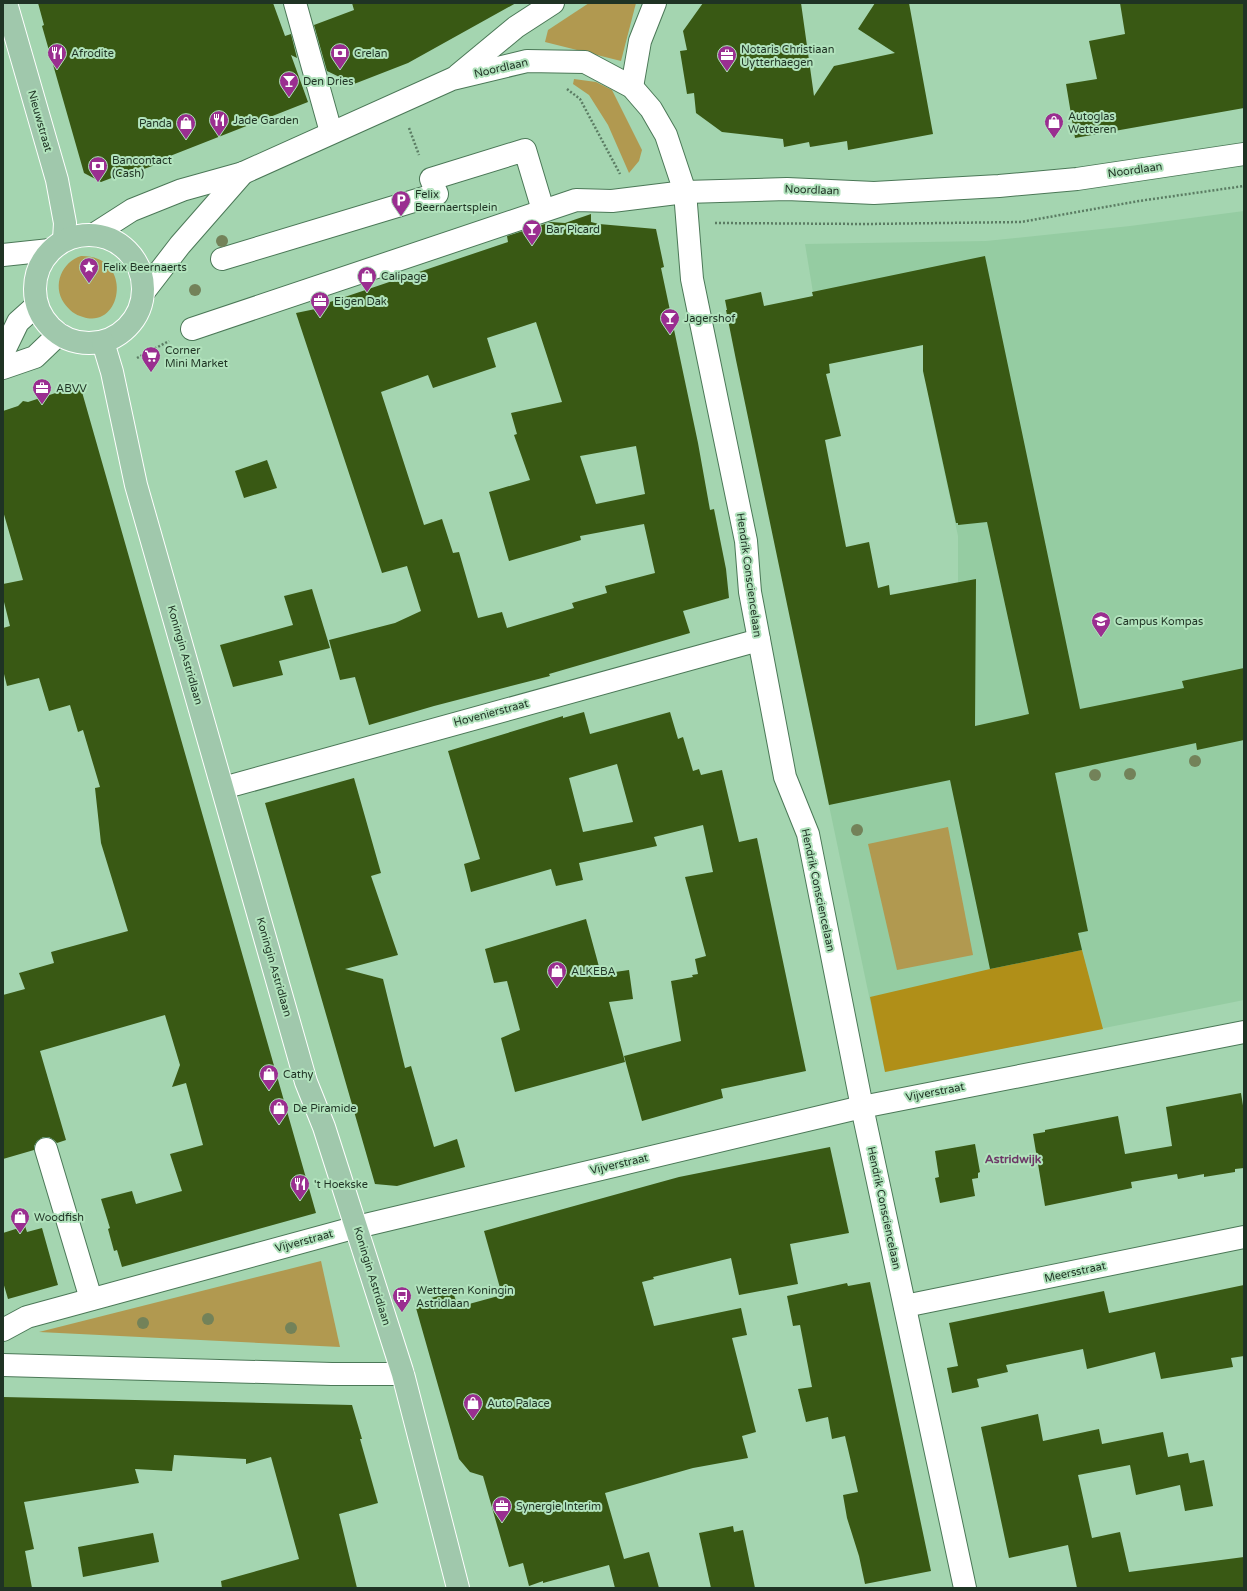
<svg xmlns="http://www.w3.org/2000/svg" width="1247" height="1591" font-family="'Varela Round',sans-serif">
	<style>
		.built { fill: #95cca2 }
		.green { fill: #b19950 }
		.forest { fill: #b08f18 }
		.building { fill: #395914; fill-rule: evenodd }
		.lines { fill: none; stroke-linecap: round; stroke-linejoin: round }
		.minor-casing { stroke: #4b7857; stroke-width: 24 }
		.major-casing { stroke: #fff; stroke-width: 24 }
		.path { stroke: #5b7c63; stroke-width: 2.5; stroke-dasharray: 2 2; stroke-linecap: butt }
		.minor { stroke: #fff; stroke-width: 22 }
		.major { stroke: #a0c8ac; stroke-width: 22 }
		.tree { fill: #738259 }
		.labels { text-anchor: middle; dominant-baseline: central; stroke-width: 4; stroke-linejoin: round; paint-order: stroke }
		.poi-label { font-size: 11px; fill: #1f3324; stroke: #b1e2bc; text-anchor: start }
		.street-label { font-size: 11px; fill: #1f3324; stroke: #b1e2bc }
		.neighbourhood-label { font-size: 12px; font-weight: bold; fill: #6d3867; stroke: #b1e2bc }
	</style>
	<rect width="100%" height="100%" fill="#a4d5b0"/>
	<path class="built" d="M1244,211v789l-359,72 -75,-357 40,1 108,-19v-161l-29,-136 29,-6 -13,-79 -124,26 -16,-97 181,-3 144,-15z"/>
	<g class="green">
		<path d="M589,3h47l-15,58 -76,-19 3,-12z"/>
		<path d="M574,79l22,3 16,8 30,60 -3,11 -10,12 -21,-48 -19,-30 -16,-11z"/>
		<path d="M81,256c53,-1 42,74 2,61 -8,-2 -14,-7 -19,-14 -12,-18 -2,-41 17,-47z"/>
		<path d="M948,827l25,128 -76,15 -29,-126z"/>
		<path d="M321,1261l19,86 -301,-15z"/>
	</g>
	<path class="forest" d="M1082,950l21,79 -218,43 -15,-75 120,-28z"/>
	<g class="building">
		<path d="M38,3h235l12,33 6,-2 6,24 -6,-3 17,47 -138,54 1,3 -27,10 -1,-3 -42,16 -17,-9 -42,-147 2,-1z"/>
		<path d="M352,3h164l-108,60 -54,21 -27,-13 -13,-46 40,-15z"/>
		<path d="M703,3h98l13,93 20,-30 61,-13 -37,-24 17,-26h34l24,131 -85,16 -1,-9 -37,6 -1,-5 -25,5 -1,-8 -61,-7 -26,-19 -2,-20 -7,1 -7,-43 7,-1 -4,-19z"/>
		<path d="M1120,3h124v105l-169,30 -9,-54 31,-5 -8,-38 36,-7z"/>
		<path d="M591,214v8l8,2 57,5 8,38 -3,1 37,175 12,67 4,-1 12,60 3,29 -46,13 7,22 -141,41 1,2 -116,30 -65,19 -14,-48 -15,3 -11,-40 66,-17 26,-12 -14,-45 -25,7 -86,-260 29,-6 -1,-3 184,-62 -1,-6 44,-14 14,1zM536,322l26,80 -51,11 6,21 -3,1 16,45 -41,12 20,69 72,-21 -1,-4 64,-12 11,49 -50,13 2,7 -35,10 2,5 -67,20 -5,-16 -24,6 -19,-66 -6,1 -11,-34 -18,6 -43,-133 47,-17 5,13 63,-21 -9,-29zM636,446l9,48 -49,10 -16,-48z"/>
		<path d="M985,256l95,453 104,-21 -2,-7 62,-13v72l-47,10 -1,-7 -141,30 33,158 -10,2 4,17 -92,19 -40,-189 -121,25 -93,-445 -10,-50h1l-2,-10 36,-8 3,14 49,-10 -1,-4zM923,345v26l33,152h2v2l29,-3 42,192 -54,12 1,-147 -86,16 -1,-10 -11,3 -9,-46 -23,5 -21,-107 16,-4 -15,-62 4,-1 -1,-9z"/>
		<path d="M80,385l236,828 -194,54 -5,-17 -3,1 -6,-22 2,-1 -9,-29 31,-8 4,13 46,-13 -12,-37 33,-9 -17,-62 -14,4 8,-22 -15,-50 -125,36 26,89 -9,3 -3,-3 -5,-3h-6l-6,4 -3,5v4l-31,9v-164l22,-6 -6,-16 35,-10 -3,-11 77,-21 -27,-88 -6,-55 5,-1 -17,-57 -5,2 -8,-27 -21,6 -10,-33 -32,8 -4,-16v-42l7,-2 -7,-28v-14l20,-4 -20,-69v-100l15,-5 5,-5 5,1z"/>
		<path d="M267,460l10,28 -33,10 -9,-27z"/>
		<path d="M312,589l18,59 -51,13 4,14 -50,12 -13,-42 73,-20 -9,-29z"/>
		<path d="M584,712l6,22 80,-22 8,27 5,-2 10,34 6,-2 2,6 21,-5 17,72 18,-4 49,233 -85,18 2,9 -81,23 -18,-65 57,-15 -10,-60 22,-4 -1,-2 6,-1 -3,-15 11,-3 -21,-79 28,-5 -10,-47 -49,12 3,9 -78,17 4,17 -27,6 -5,-17 -80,23 -7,-28 16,-5 -32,-108 115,-35v2zM617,764l16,58 -50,10 -14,-54z"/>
		<path d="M354,778l27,95 -10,3 27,79 -53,14 38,10 22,89 6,-2 23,81 23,-8 8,28 -68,19 -22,-2 -110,-381z"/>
		<path d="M586,919l15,55 28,-4 4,29 -24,3 16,60 -110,30 -14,-54 19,-8 -13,-49 -13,2 -9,-34z"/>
		<path d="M1241,1093l3,19v56l-9,1v3l-31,5v-3l-26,5 -1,-5 -46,8 1,6 -87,18 -12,-72 12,-2v-2l73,-14 7,38 47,-8 -6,-39z"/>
		<path d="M975,1144l5,28 -2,1v5l-6,1 3,17 -35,7 -5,-25 4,-1 -4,-26z"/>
		<path d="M830,1147l19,86 -59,11 8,40 -59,11 -8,-37 -78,19 1,2 -12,3 12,44 87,-18 6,27 -15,3 24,94 -14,4 6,22 -55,10 -88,25 19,66 25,-7 10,36h-44l-6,-23 -66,18v-2l-14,5 -6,-23 -14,4 -26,-91 -13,-4 -11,-13 -43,-151 16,-5 -1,-5 22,-6 5,15 44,-12 -18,-64 195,-54z"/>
		<path d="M25,1226l2,6 15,-4 16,57 -50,14 -5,-17v-49z"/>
		<path d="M870,1282l61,289 -66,13 -6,-28 -12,-38 -4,-23 15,-3 -13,-56 -13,3 -4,-22 -22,5 -8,-33 14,-2 -12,-62 -7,1 -6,-30 60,-13 1,3z"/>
		<path d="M1244,1285v71l-13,2 2,9 -72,12 -6,-27 -68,17 -4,-20 -77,16 2,7 -31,7 2,8 -27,6 -5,-25 11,-2 -9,-43 155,-32 5,22z"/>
		<path d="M3,1397l349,8 10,34h-2l18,64 -39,11 18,74h-135l-1,-7 78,-22 -28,-102 -25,7v-5l-72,-4 -2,16 -37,-2 4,14 -115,19 10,47 -9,2 7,37h-29z"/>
		<path d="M1038,1414l5,27 56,-12 3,15 61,-12 5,25 20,-4 2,10 14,-3 9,46 -28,5 -5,-26 -44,10 -6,-30 -52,10 14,63 28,-6 9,40 115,-15v31h-167l-9,-43 -59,13 -28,-131z"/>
		<path d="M733,1526l1,6 9,-2 12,58h-44l-12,-55z"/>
		<path d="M153,1533l6,29 -76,15 -5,-30z"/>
	</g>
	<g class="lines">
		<defs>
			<g id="minor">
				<path d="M295,3l36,129"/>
				<path d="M458,75l58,-48 37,-24"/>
				<path d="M632,87l8,-46 15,-38"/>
				<path d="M93,235l39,-25 50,-20 61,-17 209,-94 75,-18 58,1 47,25 19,22 15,26 19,57 7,87 54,262 4,51 35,185 23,57 54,273 103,481"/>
				<path d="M3,255l47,-5"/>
				<path d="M222,259l215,-65 -6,-15 94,-29 18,60"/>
				<path d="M143,293l37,-48 63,-72"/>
				<path d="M192,329l384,-129 36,1 73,-9 102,-3 87,4 125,-7 78,-7 167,-25"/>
				<path d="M3,353l15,-31 19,-17"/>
				<path d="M3,368l32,-11 24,-23"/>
				<path d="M223,788l536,-148"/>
				<path d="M46,1149l45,150"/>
				<path d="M905,1306l339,-69"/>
				<path d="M3,1330l24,-13 330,-90 505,-120 382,-75"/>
				<path d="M3,1365l329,9h71"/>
			</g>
			<g id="major">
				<path d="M6,3l51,177 8,43 -1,17"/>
				<circle cx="89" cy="289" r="54"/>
				<path d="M103,342l9,30 24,113 170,597 18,45 79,247 55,214"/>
			</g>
		</defs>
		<use href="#minor" class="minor-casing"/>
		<use href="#major" class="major-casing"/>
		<g class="path">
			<path d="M567,89l13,10 40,75"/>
			<path d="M409,128l10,27"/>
			<path d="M715,223l151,1 155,-2 118,-21 105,-15"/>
			<path d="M137,358l32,-17"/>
		</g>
		<use href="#minor" class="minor"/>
		<use href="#major" class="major"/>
	</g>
	<g class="tree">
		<circle cx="222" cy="241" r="6"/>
		<circle cx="195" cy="290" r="6"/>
		<circle cx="1195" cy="761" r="6"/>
		<circle cx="1130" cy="774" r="6"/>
		<circle cx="1095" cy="775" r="6"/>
		<circle cx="857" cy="830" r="6"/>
		<circle cx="208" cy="1319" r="6"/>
		<circle cx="143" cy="1323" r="6"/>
		<circle cx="291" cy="1328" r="6"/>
	</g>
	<defs>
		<symbol id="restaurant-pin" viewBox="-11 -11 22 30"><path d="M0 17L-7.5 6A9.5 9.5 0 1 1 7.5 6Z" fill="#9a2e90" stroke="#b1e2bc"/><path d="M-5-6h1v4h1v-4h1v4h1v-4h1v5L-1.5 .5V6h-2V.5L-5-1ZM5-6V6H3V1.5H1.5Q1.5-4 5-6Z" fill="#fff"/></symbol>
		<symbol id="bank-pin" viewBox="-11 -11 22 30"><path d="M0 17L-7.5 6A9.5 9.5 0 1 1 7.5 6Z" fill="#9a2e90" stroke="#b1e2bc"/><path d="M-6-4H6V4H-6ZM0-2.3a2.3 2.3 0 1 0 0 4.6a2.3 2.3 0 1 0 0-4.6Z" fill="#fff"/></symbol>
		<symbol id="office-pin" viewBox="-11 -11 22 30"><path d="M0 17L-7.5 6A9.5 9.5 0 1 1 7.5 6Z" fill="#9a2e90" stroke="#b1e2bc"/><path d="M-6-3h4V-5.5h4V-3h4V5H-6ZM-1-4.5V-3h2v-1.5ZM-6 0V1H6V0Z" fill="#fff"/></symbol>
		<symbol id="bar-pin" viewBox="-11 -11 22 30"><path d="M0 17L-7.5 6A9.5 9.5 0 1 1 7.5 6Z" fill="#9a2e90" stroke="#b1e2bc"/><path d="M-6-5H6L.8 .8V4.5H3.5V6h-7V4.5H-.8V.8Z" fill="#fff"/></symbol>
		<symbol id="shop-pin" viewBox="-11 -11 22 30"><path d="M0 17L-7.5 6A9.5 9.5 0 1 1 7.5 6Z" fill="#9a2e90" stroke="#b1e2bc"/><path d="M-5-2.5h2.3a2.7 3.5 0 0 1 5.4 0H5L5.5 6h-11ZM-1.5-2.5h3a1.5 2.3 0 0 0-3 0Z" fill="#fff"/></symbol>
		<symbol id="parking-pin" viewBox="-11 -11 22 30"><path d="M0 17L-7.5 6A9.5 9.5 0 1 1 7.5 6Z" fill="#9a2e90" stroke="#b1e2bc"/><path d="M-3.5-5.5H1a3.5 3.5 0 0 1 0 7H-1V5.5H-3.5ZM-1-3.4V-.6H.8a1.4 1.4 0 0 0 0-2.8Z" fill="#fff"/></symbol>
		<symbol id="sight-pin" viewBox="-11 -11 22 30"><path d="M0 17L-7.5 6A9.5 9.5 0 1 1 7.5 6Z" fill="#9a2e90" stroke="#b1e2bc"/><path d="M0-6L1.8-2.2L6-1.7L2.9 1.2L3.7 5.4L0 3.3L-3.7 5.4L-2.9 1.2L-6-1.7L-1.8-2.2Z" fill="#fff"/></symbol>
		<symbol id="supermarket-pin" viewBox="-11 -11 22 30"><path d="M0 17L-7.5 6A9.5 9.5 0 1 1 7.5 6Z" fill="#9a2e90" stroke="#b1e2bc"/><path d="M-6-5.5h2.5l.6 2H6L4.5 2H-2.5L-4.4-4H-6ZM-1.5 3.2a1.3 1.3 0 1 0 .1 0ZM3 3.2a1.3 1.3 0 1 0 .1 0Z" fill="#fff"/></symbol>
		<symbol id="school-pin" viewBox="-11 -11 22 30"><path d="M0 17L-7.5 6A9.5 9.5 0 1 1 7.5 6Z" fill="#9a2e90" stroke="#b1e2bc"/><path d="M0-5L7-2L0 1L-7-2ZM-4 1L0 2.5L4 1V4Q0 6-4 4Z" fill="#fff"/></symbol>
		<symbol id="bus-pin" viewBox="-11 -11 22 30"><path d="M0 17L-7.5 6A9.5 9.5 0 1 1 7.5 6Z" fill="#9a2e90" stroke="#b1e2bc"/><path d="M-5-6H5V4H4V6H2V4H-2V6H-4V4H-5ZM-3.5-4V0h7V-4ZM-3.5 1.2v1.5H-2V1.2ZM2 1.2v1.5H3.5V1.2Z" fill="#fff"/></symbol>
	</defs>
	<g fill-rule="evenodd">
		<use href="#restaurant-pin" x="46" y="42" width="22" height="30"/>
		<use href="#bank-pin" x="329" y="42" width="22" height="30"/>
		<use href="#office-pin" x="716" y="44" width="22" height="30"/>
		<use href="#bar-pin" x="278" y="70" width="22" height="30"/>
		<use href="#restaurant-pin" x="208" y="109" width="22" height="30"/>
		<use href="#shop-pin" x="1043" y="111" width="22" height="30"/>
		<use href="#shop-pin" x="175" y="112" width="22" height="30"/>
		<use href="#bank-pin" x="87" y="155" width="22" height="30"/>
		<use href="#parking-pin" x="390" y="189" width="22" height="30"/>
		<use href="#bar-pin" x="521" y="218" width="22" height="30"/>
		<use href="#sight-pin" x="78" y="256" width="22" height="30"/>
		<use href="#shop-pin" x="356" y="265" width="22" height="30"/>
		<use href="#office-pin" x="309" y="290" width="22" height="30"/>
		<use href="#bar-pin" x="659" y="307" width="22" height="30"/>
		<use href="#supermarket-pin" x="140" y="345" width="22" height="30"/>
		<use href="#office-pin" x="31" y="377" width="22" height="30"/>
		<use href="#school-pin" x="1090" y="610" width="22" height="30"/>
		<use href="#shop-pin" x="546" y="960" width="22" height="30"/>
		<use href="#shop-pin" x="258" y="1063" width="22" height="30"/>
		<use href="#shop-pin" x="268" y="1097" width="22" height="30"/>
		<use href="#restaurant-pin" x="289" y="1173" width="22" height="30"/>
		<use href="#shop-pin" x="9" y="1206" width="22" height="30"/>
		<use href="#bus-pin" x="391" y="1285" width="22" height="30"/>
		<use href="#shop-pin" x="462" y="1392" width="22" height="30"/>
		<use href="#office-pin" x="491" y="1495" width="22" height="30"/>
	</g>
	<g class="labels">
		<g class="poi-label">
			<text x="741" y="49">Notaris Christiaan<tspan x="741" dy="13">Uytterhaegen</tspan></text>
			<text x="71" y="53">Afrodite</text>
			<text x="354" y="53">Crelan</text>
			<text x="303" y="81">Den Dries</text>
			<text x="1068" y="116">Autoglas<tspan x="1068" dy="13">Wetteren</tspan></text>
			<text x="233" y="120">Jade Garden</text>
			<text x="172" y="123" text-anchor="end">Panda</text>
			<text x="112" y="160">Bancontact<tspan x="112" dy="13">(Cash)</tspan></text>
			<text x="415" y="194">Felix<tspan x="415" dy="13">Beernaertsplein</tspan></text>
			<text x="546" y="229">Bar Picard</text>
			<text x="103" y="267">Felix Beernaerts</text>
			<text x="381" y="276">Calipage</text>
			<text x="334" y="301">Eigen Dak</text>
			<text x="684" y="318">Jagershof</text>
			<text x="165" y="350">Corner<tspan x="165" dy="13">Mini Market</tspan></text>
			<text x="56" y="388">ABVV</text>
			<text x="1115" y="621">Campus Kompas</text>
			<text x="571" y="971">ALKEBA</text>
			<text x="283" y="1074">Cathy</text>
			<text x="293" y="1108">De Piramide</text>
			<text x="314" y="1184">'t Hoekske</text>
			<text x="34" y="1217">Woodfish</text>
			<text x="416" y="1290">Wetteren Koningin<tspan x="416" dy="13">Astridlaan</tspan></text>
			<text x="487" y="1403">Auto Palace</text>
			<text x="516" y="1506">Synergie Interim</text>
		</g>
		<g class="street-label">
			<text transform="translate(501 68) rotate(-13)">Noordlaan</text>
			<text transform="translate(40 121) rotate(74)">Nieuwstraat</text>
			<text transform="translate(1135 170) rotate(-8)">Noordlaan</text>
			<text transform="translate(812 190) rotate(2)">Noordlaan</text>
			<text transform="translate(749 575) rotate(82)">Hendrik Consciencelaan</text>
			<text transform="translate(185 655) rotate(74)">Koningin Astridlaan</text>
			<text transform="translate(491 713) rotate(-15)">Hovenierstraat</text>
			<text transform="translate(818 890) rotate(78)">Hendrik Consciencelaan</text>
			<text transform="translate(274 967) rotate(74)">Koningin Astridlaan</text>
			<text transform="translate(935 1092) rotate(-11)">Vijverstraat</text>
			<text transform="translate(619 1164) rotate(-13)">Vijverstraat</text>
			<text transform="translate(884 1208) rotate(78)">Hendrik Consciencelaan</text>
			<text transform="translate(304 1241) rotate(-15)">Vijverstraat</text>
			<text transform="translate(1075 1272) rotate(-12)">Meersstraat</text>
			<text transform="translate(372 1276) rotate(73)">Koningin Astridlaan</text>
		</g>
		<g class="neighbourhood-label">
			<text x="1013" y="1159">Astridwijk</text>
		</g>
	</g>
	<rect width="1247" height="1591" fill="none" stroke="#1f3324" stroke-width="8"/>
</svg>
